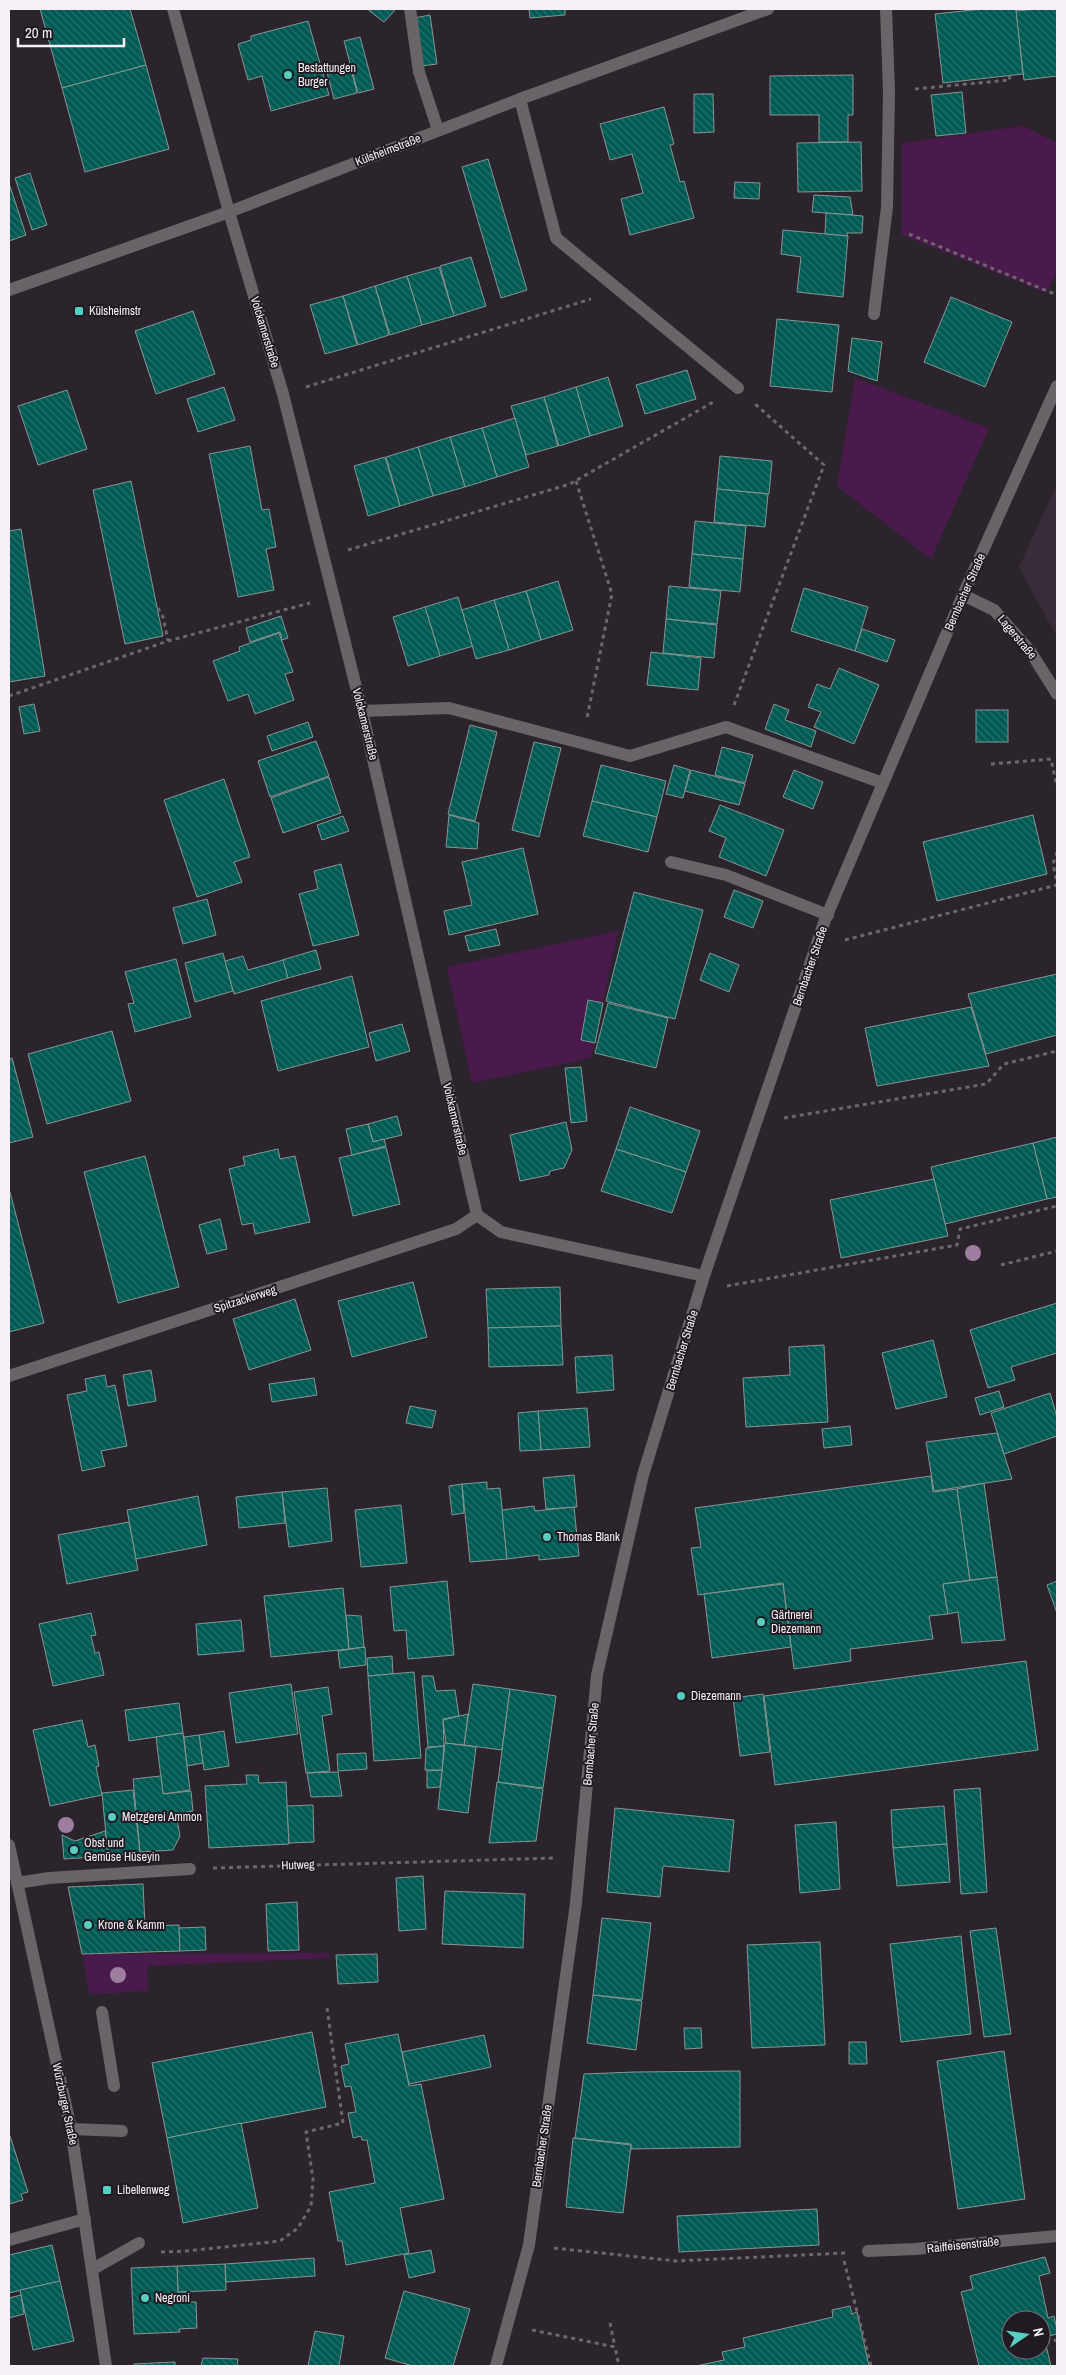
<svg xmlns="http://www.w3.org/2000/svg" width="1066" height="2375" font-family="'Archivo Narrow',sans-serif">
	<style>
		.built { fill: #382c38 }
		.green { fill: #4a1a4d }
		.building { fill: url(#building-back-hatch); stroke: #879694; fill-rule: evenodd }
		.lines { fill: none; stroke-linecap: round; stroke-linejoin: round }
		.path { stroke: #6c666d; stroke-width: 3; stroke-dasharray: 4 4; stroke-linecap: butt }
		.service { stroke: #686468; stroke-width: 12 }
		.minor { stroke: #686468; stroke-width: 12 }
		.tertiary { stroke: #686468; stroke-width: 12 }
		.tree { fill: #9e7ea0 }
		.poi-dot { fill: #57cec2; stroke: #221a22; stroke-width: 2 }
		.labels { text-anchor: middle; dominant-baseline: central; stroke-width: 4; stroke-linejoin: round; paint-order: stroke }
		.poi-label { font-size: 12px; fill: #f7f1f7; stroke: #221a22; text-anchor: start }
		.street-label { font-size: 12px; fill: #f7f1f7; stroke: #221a22 }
	</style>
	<defs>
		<pattern id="building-back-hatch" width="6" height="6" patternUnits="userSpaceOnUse" patternTransform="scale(1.25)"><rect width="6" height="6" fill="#005a53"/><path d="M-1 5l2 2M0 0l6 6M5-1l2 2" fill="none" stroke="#26726c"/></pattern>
	</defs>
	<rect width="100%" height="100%" fill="#2b242c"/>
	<path class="built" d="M1057,484v153l-38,-70z"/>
	<g class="green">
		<path d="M1023,126l34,17v126l-10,24 -145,-58v-92z"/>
		<path d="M855,378l134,50 -58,131 -94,-73z"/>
		<path d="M618,931l-27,127 -119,25 -25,-116z"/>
		<path d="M329,1953v5l-182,8 1,25 -53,3 -6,-2 -7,-38z"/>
	</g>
	<g class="building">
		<path d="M40,9h90l16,56 -84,23z"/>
		<path d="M367,9h29l-12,13z"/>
		<path d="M529,9h36v6l-35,3z"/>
		<path d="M982,9h34l7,65 -80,9 -8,-69z"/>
		<path d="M1038,9h19v67l-33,4 -8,-69z"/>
		<path d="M430,15l7,49 -16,2 -7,-48z"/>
		<path d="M308,21l21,74 -58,16 -9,-35 -14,4 -10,-36 13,-4v-4z"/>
		<path d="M360,37l14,52 -16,4 -14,-52z"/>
		<path d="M146,65l23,84 -84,23 -23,-84z"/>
		<path d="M350,65l7,28 -23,6 -7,-27z"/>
		<path d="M853,75v40h-5v27h-29v-27h-49v-39z"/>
		<path d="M962,92l4,41 -30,3 -5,-41z"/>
		<path d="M694,94h19l1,38 -20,1z"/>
		<path d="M664,107l10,37 -4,1 10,37 4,-1 10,37 -64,17 -9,-36 22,-6 -11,-39 -22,6 -10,-36z"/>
		<path d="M861,142l1,49 -64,1 -1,-49z"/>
		<path d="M488,159l39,131 -26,8 -39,-131z"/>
		<path d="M30,173l17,52 -15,5 -17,-52z"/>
		<path d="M735,182l25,1 -1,16 -25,-1z"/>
		<path d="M9,183l17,52 -17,6z"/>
		<path d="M814,195l36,2 3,18 -41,-3z"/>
		<path d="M826,213l37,3 -1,17h-15v3l-22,-2z"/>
		<path d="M783,230l65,6 -5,61 -46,-5 4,-35 -20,-3z"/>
		<path d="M471,257l15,49 -32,10 -14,-50z"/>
		<path d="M439,267l15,49 -32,9 -15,-49z"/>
		<path d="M407,276l15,49 -32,10 -15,-49z"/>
		<path d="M375,286l14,49 -31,10 -15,-49z"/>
		<path d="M343,296l14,49 -32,9 -15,-49z"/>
		<path d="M951,297l61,25 -27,65 -61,-25z"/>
		<path d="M193,311l22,63 -59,20 -21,-63z"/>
		<path d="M777,319l62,6 -7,67 -62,-6z"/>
		<path d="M852,338l30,4 -5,39 -29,-10z"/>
		<path d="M687,370l9,29 -51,15 -9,-29z"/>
		<path d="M608,377l15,49 -33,10 -14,-49z"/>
		<path d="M224,387l11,33 -37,12 -11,-33z"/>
		<path d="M576,387l14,49 -31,10 -15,-49z"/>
		<path d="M67,390l20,59 -49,16 -20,-59z"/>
		<path d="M544,397l14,49 -32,9 -15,-49z"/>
		<path d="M515,418l14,49 -32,10 -15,-49z"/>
		<path d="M482,428l15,49 -32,10 -15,-50z"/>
		<path d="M450,437l15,50 -32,9 -15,-49z"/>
		<path d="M250,446l12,64 7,-1 7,38 -10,2 8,41 -36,7 -29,-143z"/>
		<path d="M418,447l15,49 -33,10 -14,-49z"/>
		<path d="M720,456l52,5 -3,33 -52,-5z"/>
		<path d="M385,457l15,49 -32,10 -14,-50z"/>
		<path d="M131,481l32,155 -38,8 -32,-154z"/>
		<path d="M717,489l51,5 -3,33 -51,-5z"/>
		<path d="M695,521l51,5 -3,33 -51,-5z"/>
		<path d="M21,529l24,147 -36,6v-151z"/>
		<path d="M692,554l51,5 -3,33 -51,-5z"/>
		<path d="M558,581l15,49 -32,10 -15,-49z"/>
		<path d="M669,586l52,5 -4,33 -51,-5z"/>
		<path d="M804,588l64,19 -13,44 -64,-20z"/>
		<path d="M526,591l15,49 -32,10 -15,-50z"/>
		<path d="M458,597l15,49 -33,10 -15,-49z"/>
		<path d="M494,600l15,50 -33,9 -14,-49z"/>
		<path d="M425,607l15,49 -32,10 -15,-49z"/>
		<path d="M281,616l7,22 -6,2 -2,-8 -30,10 -4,-14z"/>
		<path d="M666,619l51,6 -3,33 -51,-5z"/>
		<path d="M862,629l33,11 -8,22 -32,-11z"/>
		<path d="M279,633l14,39 -8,2 9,26 -39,14 -7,-20 -20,7 -15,-40 27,-10 -1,-4z"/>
		<path d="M651,652l50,6 -3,32 -51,-5z"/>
		<path d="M839,668l40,17 -25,59 -40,-17 7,-15 -13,-5 9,-23 13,5z"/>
		<path d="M34,704l6,27 -16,3 -5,-27z"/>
		<path d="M774,704l15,6 -4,10 31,11 -5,16 -46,-18z"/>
		<rect x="976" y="710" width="32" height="32"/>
		<path d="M308,722l5,15 -41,14 -5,-15z"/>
		<path d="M470,725l27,7 -22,89 -27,-7z"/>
		<path d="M316,741l13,35 -59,21 -12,-36z"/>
		<path d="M534,742l27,6 -22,89 -27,-7z"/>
		<path d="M722,747l31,8 -8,28 -30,-8z"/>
		<path d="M601,765l65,16 -9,36 -65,-16z"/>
		<path d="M674,765l16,5 -7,28 -17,-4z"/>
		<path d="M691,770l54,14 -6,21 -54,-14z"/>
		<path d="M794,770l29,12 -10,27 -30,-12z"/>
		<path d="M329,777l12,36 -58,20 -12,-35z"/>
		<path d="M224,779l26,78 -16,5 8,20 -45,15 -33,-97z"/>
		<path d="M592,801l65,16 -9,35 -65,-16z"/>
		<path d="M720,805l64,25 -18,46 -47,-19 7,-19 -17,-7z"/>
		<path d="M449,815l30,8 -2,26 -31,-2z"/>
		<path d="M1033,815l14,59 -110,27 -14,-59z"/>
		<path d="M343,816l6,15 -27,9 -5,-15z"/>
		<path d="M523,848l15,66 -89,21 -5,-24 28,-6 -10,-43z"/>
		<path d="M341,864l18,71 -46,11 -14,-52 19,-5 -4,-18z"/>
		<path d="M734,890l29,11 -10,27 -29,-11z"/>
		<path d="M634,892l69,18 -28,109 -69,-18z"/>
		<path d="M207,899l9,36 -33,9 -10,-36z"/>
		<path d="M496,929l4,16 -31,6 -4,-15z"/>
		<path d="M316,950l5,19 -33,9 -6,-18z"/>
		<path d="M223,953l10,38 -38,11 -10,-39z"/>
		<path d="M710,953l29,12 -10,27 -29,-12z"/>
		<path d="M243,956l5,14 35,-10 5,18 -54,16 -9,-33z"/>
		<path d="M176,959l15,58 -56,15 -7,-28 6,-1 -9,-31z"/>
		<path d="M1057,974v61l-71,19 -18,-60z"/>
		<path d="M352,976l17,71 -91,24 -17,-70z"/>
		<path d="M588,1000l15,3 -8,40 -14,-3z"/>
		<path d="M608,1003l60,15 -12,50 -61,-15z"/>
		<path d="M971,1007l18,59 -112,20 -12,-58z"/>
		<path d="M402,1024l8,27 -34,10 -7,-28z"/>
		<path d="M112,1031l19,70 -84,23 -19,-70z"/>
		<path d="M12,1058l21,79 -24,6v-84z"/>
		<path d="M581,1067l6,54 -16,2 -6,-55z"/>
		<path d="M630,1107l70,24 -14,41 -70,-23z"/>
		<path d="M397,1116l5,19 -29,7 -5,-18z"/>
		<path d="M566,1122l6,28 -8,18 -14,3 -1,4 -29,6 -10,-46z"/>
		<path d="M368,1124l5,18 11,-3 2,7 -34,9 -6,-26z"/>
		<path d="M1057,1137v60l-10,2 -14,-56z"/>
		<path d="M1033,1143l14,56 -102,25 -14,-57z"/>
		<path d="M386,1147l14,57 -47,12 -14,-58z"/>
		<path d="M278,1149l2,10 15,-3 15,66 -55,12 -2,-11 -11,2 -13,-56 16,-4 -2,-8z"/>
		<path d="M616,1149l70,23 -14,41 -71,-22z"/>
		<path d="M145,1156l34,131 -61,16 -34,-131z"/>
		<path d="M934,1179l14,57 -107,22 -11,-58z"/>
		<path d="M9,1192h1l34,131 -35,9z"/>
		<path d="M220,1219l7,30 -20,5 -8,-29z"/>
		<path d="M413,1282l14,55 -75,20 -14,-56z"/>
		<path d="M560,1287l1,39 -73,2 -2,-39z"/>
		<path d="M295,1299l16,51 -62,20 -16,-51z"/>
		<path d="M1057,1303v50l-46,14 4,13 -27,8 -18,-58z"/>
		<path d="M561,1326l2,39 -74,2 -1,-39z"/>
		<path d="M933,1340l14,57 -51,12 -14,-56z"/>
		<path d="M824,1345l4,77 -82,5 -3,-49 47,-3 -1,-28z"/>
		<path d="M612,1355l2,35 -37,3 -2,-36z"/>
		<path d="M151,1370l5,31 -28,5 -5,-31z"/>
		<path d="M105,1375l2,12 8,-2 12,61 -26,5 4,15 -23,5 -15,-76 20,-4 -2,-12z"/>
		<path d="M314,1378l3,17 -45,7 -3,-18z"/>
		<path d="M999,1391l5,16 -24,8 -5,-17z"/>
		<path d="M1050,1393l7,24v19l-53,18 -13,-41z"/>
		<path d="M410,1406l26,5 -4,17 -26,-5z"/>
		<path d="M587,1408l3,39 -49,3 -3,-39z"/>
		<path d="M538,1411l3,39 -21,1 -2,-38z"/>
		<path d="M850,1426l2,19 -28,3 -2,-19z"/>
		<path d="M997,1433l15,46 -78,12 -8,-49z"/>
		<path d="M574,1475l3,32 -31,2 -3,-31z"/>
		<path d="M931,1476l2,16 24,-3 13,91 -27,4 5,30 -19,2 4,23 -83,10 1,12 -57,8 -11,-86 -85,12 -7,-47 10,-1 -6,-39z"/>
		<path d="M487,1482v7l13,-1 7,71 -37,3 -8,-78z"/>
		<path d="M984,1483l13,94 -27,3 -13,-91z"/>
		<path d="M462,1484l2,29 -12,2 -3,-29z"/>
		<path d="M327,1488l5,53 -43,6 -7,-55z"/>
		<path d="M282,1492l3,31 -46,5 -3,-31z"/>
		<path d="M198,1496l9,49 -71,14 -9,-49z"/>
		<path d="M401,1505l6,58 -46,4 -6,-57z"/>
		<path d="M534,1506l1,5 39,-4 5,49 -40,4v-5l-32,4 -5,-49z"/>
		<path d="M129,1522l9,48 -71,14 -9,-49z"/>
		<path d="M997,1577l8,63 -43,3 -4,-31 -10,2 -5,-30z"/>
		<path d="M447,1581l7,74 -46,4 -2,-29 -12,1 -4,-44z"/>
		<path d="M1057,1581v32l-10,-28z"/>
		<path d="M783,1584l8,63 -79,11 -8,-64z"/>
		<path d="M343,1588l6,61 -78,8 -7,-61z"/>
		<path d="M91,1613l5,22 -5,1 4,17 4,-1 5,23 -51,11 -14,-62z"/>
		<path d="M346,1615l15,1 3,31 -15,2z"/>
		<path d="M241,1620l3,31 -46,4 -2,-31z"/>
		<path d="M365,1647l1,18 -26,3 -2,-17z"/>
		<path d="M392,1656l1,18 -25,2 -1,-18z"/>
		<path d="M1026,1661l12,89 -263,35 -11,-89z"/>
		<path d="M414,1672l7,86 -47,3 -6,-85z"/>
		<path d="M422,1676h11l3,15 19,-1 4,26 -16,3 1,27 -16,1z"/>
		<path d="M291,1684l7,50 -62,9 -7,-50z"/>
		<path d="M473,1684l37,5 -8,61 -38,-5z"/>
		<path d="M328,1687l4,27 -10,2 8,55 -24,2 -12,-81z"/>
		<path d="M510,1689l46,7 -13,92 -45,-6z"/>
		<path d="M763,1694l7,58 -30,4 -7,-58z"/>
		<path d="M179,1703l4,30 -54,8 -4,-31z"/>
		<path d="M468,1714l-4,31 -18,-2 -3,-23z"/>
		<path d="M82,1720l6,27 7,-2 4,21 -3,1 6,28 -52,11 -17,-76z"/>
		<path d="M224,1731l5,35 -25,4 -5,-35z"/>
		<path d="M183,1733l7,57 -27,4 -7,-57z"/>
		<path d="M199,1735l4,28 -16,3 -3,-29z"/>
		<path d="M445,1743l31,4 -8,66 -30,-4z"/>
		<path d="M444,1746l-2,24h-17l1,-22z"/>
		<path d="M366,1753l1,16 -29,2 -1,-17z"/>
		<path d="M442,1770l-2,17 -13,1v-17z"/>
		<path d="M338,1772l4,24 -31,1 -4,-24z"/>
		<path d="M246,1775h12l1,8 27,-1 3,62 -80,4 -4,-62 42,-2z"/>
		<path d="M161,1776l2,18 28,-3 2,20 -17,3 4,22 -7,14 -33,2 -7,-73z"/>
		<path d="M497,1782l46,7 -7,52 -47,2z"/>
		<path d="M980,1788l7,104 -26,2 -7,-104z"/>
		<path d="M133,1790l7,63 -32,3 -6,-63z"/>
		<path d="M313,1805l1,37 -25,1 -2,-37z"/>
		<path d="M944,1806l3,38 -54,4 -2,-38z"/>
		<path d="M615,1808l119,12 -5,52 -66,-6 -3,31 -53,-5z"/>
		<path d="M836,1822l4,67 -40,4 -5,-68z"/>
		<path d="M105,1831l3,25 -44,3 -2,-24 13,6z"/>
		<path d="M947,1844l3,38 -53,4 -4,-38z"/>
		<path d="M423,1876l3,53 -27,2 -3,-53z"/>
		<path d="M143,1884l2,42 34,-1 1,26 -98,3 -14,-67z"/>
		<path d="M445,1891l80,3 -2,54 -81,-4z"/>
		<path d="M297,1902l2,48 -31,1 -2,-47z"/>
		<path d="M602,1918l49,5 -9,77 -49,-5z"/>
		<path d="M205,1927l1,23 -26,1 -1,-23z"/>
		<path d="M996,1928l15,106 -27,3 -14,-106z"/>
		<path d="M961,1936l10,98 -70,8 -11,-98z"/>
		<path d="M820,1942l5,103 -73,3 -5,-103z"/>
		<path d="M377,1954l1,28 -40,2 -2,-29z"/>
		<path d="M593,1995l49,6 -6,49 -49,-7z"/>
		<path d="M684,2028h17l1,20 -17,1z"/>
		<path d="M312,2032l14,75 -159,31 -15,-75z"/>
		<path d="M398,2034l11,52 12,-2 23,115 -44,9 9,45 -63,12 -4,-24h-4l-9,-49 46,-9 -8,-43h-5l-1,-4 -8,2 -5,-25 8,-1 -5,-26 -6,1 -4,-21 8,-2 -4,-20z"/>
		<path d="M484,2035l7,32 -82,17 -7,-32z"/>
		<path d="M849,2042h17l1,22h-18z"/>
		<path d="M1004,2051l21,148 -67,10 -21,-148z"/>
		<path d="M740,2071v76l-109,2v-5l-56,-6 9,-64 50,-2z"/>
		<path d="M241,2123l17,85 -75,15 -16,-85z"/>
		<path d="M9,2133l19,59 -7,2 2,6 -14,4z"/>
		<path d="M573,2138l58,7 -8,68 -57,-6z"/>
		<path d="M817,2209l2,36 -140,7 -2,-36z"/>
		<path d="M52,2245l8,36 -51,12v-38z"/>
		<path d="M431,2250l4,22 -26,6 -5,-23z"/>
		<path d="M1045,2257l5,16 -11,3 9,42 6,-2 3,14v4l-13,3 7,29h-72l-18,-74 12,-3 -3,-13zM1011,2320h30v30h-30z"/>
		<path d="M314,2258l1,18 -89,6 -1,-18z"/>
		<path d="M225,2264l1,26 -48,2 -1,-26z"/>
		<path d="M177,2266l1,26h11v10h7l1,26 -18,1 1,3 -46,2 -3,-66z"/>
		<path d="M60,2281l14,60 -41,9 -13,-60z"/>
		<path d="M404,2291l66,18 -17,57h-40l-28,-8z"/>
		<path d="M21,2295l3,19 -15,4v-20z"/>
		<path d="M850,2306l2,8 5,-2 12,54h-173l28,-6 -2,-8 23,-5 -2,-9 90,-21 -1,-7z"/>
		<path d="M315,2331l29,5 -5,30h-31z"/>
		<path d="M203,2358l35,1 -1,7h-36z"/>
		<path d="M175,2362v4h-41v-2z"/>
	</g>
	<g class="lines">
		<g class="path">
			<path d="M915,89l95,-9 -1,-4"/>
			<path d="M909,234l148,61"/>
			<path d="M306,387l285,-88"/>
			<path d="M576,481l36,113 -25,124"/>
			<path d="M348,550l222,-66 145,-83"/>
			<path d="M158,608l5,9 5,24"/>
			<path d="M9,696l159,-55 142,-38"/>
			<path d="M734,705l90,-240 -69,-61"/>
			<path d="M991,764l60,-5 6,28"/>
			<path d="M1057,852l-4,12 4,19"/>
			<path d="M845,940l212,-55"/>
			<path d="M784,1118l202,-34 18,-20 53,-13"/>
			<path d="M1001,1265l56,-14"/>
			<path d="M727,1286l230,-41 3,-16 97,-23"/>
			<path d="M213,1868l342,-10"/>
			<path d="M554,2248l122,13 169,-8"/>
			<path d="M161,2252l26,-1 93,-10 18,-13 13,-22 2,-27 -7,-47 37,-9 -16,-115"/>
			<path d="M844,2261l27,105"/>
			<path d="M610,2323l5,24"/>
			<path d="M532,2330l83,17 4,19"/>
			<path d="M1046,2342l11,-2"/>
		</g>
		<g class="service">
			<path d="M410,9l9,63 19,58"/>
			<path d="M520,99l36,139 182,150"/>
			<path d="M874,314l13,-107 2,-115 -3,-83"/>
			<path d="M362,711l87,-3 181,48 96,-29 157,56"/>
			<path d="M671,862l55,13 102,40"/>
			<path d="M17,1883l32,-5 141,-9"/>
			<path d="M102,2012l12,74"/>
			<path d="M71,2129l51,2"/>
			<path d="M9,2240l76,-21"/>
			<path d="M868,2251l47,-2 142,-13"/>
			<path d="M93,2269l46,-26"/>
		</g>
		<g class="minor">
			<path d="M173,9l56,203 54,182 79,317 115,504 24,17 203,44"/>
			<path d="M9,290l220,-78 291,-113 248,-90"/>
			<path d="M963,595l31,15 36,41 27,43"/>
			<path d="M9,1376l447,-147 21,-14"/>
		</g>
		<g class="tertiary">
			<path d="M9,1845l62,284 35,237"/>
			<path d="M496,2366l33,-121 47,-342 21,-228 46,-200 61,-199 121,-356 138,-325 94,-209"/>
		</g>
	</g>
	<g class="tree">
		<circle cx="973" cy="1253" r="8"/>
		<circle cx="66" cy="1825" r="8"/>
		<circle cx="118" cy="1975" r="8"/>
	</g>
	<g class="poi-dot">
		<circle cx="288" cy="75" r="5"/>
		<rect x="74" y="306" width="10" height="10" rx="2.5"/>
		<circle cx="547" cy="1537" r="5"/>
		<circle cx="761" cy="1622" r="5"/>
		<circle cx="681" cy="1696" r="5"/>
		<circle cx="112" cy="1817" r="5"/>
		<circle cx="74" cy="1850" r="5"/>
		<circle cx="88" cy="1925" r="5"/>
		<rect x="102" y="2185" width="10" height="10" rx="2.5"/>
		<circle cx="145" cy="2298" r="5"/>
	</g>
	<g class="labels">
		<g class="poi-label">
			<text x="298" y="68">Bestattungen<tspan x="298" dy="14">Burger</tspan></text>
			<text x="89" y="311">Külsheimstr</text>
			<text x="557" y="1537">Thomas Blank</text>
			<text x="771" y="1615">Gärtnerei<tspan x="771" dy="14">Diezemann</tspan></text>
			<text x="691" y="1696">Diezemann</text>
			<text x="122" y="1817">Metzgerei Ammon</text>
			<text x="84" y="1843">Obst und<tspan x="84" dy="14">Gemüse Hüseyin</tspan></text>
			<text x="98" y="1925">Krone &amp; Kamm</text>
			<text x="117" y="2190">Libellenweg</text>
			<text x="155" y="2298">Negroni</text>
		</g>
		<g class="street-label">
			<text transform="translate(388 150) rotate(-21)">Külsheimstraße</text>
			<text transform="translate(265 332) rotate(73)">Volckamerstraße</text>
			<text transform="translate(965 592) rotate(-66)">Bernbacher Straße</text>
			<text transform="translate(1017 637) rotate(50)">Lagerstraße</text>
			<text transform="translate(365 724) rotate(76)">Volckamerstraße</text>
			<text transform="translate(810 966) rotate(-71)">Bernbacher Straße</text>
			<text transform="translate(455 1119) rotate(77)">Volckamerstraße</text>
			<text transform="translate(245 1299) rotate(-18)">Spitzackerweg</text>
			<text transform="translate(682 1350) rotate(-73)">Bernbacher Straße</text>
			<text transform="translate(591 1744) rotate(-85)">Bernbacher Straße</text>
			<text transform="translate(298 1865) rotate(-2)">Hutweg</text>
			<text transform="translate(65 2104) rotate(78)">Würzburger Straße</text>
			<text transform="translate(542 2146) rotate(-82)">Bernbacher Straße</text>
			<text transform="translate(963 2245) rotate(-6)">Raiffeisenstraße</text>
		</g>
	</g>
	<rect width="1066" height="2375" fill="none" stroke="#f7f1f7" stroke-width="20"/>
	<g transform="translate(1026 2335) rotate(77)"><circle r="24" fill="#221a22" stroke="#777077"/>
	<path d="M0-4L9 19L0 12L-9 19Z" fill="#57cec2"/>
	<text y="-8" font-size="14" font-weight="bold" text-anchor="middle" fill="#f7f1f7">N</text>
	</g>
	<path d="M18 38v8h106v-8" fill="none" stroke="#f7f1f7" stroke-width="2.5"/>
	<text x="25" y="38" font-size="15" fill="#f7f1f7" stroke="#221a22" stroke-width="4" paint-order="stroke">20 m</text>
</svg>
